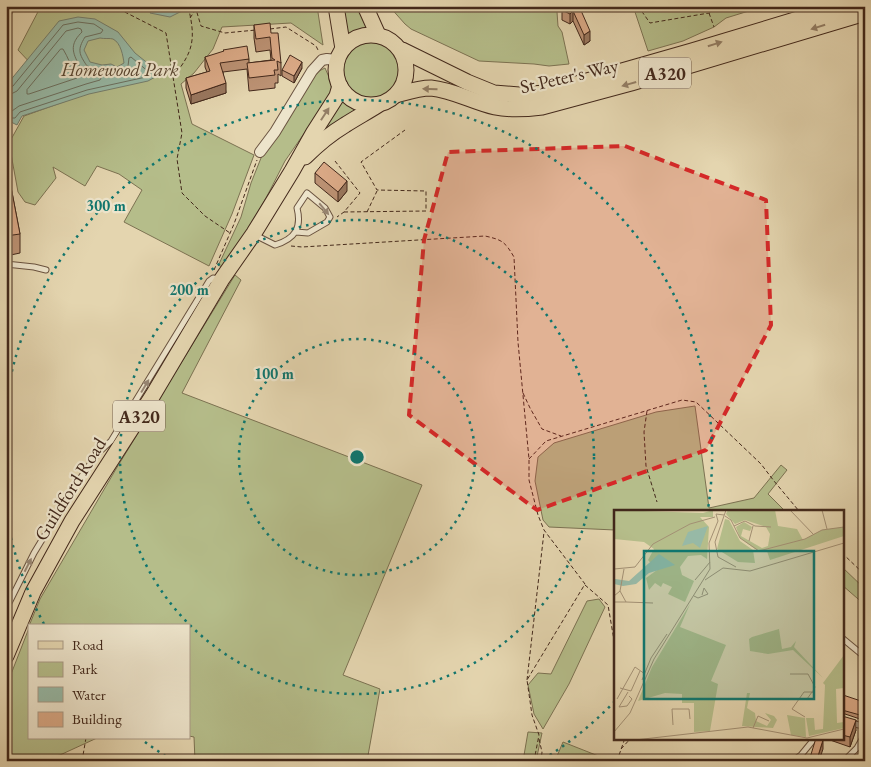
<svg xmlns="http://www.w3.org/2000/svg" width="871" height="767" font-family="'EB Garamond',serif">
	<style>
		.green { fill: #b5bd8a; stroke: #7c7252 }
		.water { fill: #97b9a6; stroke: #757f6e; fill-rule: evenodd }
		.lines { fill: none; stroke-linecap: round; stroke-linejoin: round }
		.shore { stroke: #6c7060; stroke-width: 1 }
		.service-casing { stroke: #6a5340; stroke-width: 7 }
		.minor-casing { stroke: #6a5340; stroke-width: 12 }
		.primary-casing { stroke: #42281b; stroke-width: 17 }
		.path { stroke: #42281b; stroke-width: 1; stroke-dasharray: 4 2.5; stroke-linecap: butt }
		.service { stroke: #ede4cb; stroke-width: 5 }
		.minor { stroke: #ede4cb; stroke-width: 10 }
		.primary { stroke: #e4d5af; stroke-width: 15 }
		.wall { fill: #bc9274; stroke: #42281b }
		.shaded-wall { fill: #99775e; stroke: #42281b }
		.building { fill: #dbaa87; stroke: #42281b }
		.oneway { fill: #937e65 }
		.oneway2 { fill: #988673 }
		.marked { fill: #d62828; fill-opacity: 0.2; stroke: #d62828; stroke-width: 4; stroke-dasharray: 10 6; stroke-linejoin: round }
		.ring { fill: none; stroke: #0f766e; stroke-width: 2.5; stroke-dasharray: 2.5 5 }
		.labels { text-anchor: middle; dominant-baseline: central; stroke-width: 4.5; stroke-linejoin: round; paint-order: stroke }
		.shield { fill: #ede4cb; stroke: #756050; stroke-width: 1 }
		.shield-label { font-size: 18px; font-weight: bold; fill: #42281b }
		.park-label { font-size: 19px; font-style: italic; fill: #594631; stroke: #ede4cb }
		.street-label { font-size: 19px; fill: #42281b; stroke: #ede4cb }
		.inset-road { fill: none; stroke: #a39074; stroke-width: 1 }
		.view { fill: #0f766e; fill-opacity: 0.15; stroke: #0f766e; stroke-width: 2.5 }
		.inset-edge { fill: none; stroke: #42281b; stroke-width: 2.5 }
		.centre { fill: #0f766e; stroke: #ede4cb; stroke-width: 2.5 }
		.ring-label { font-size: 15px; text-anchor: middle; font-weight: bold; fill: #0f766e; stroke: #ede4cb; stroke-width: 4.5; stroke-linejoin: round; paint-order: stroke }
	</style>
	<rect width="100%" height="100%" fill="#e4d5af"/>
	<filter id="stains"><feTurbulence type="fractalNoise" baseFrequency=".004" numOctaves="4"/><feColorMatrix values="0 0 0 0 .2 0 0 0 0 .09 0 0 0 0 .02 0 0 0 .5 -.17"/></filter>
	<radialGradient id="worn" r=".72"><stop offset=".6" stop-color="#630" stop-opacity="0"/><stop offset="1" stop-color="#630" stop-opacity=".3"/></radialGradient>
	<g class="green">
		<path d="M41,6h276l6,39 -32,-22 -69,4 -9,22 -19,24 -13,11 11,40 62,31 -22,59 -23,52 -85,-44 18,-32 -23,-16 -22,-8 -12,20 -32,-19 3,11 -21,27 -10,-3 -7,-10 -9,-49 15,-27 42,-15 -48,-51z"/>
		<path d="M342,6h16l12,24 -21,7 -4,4z"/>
		<path d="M389,6h170l1,3 -3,3 1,14 4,6 7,32 -20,2 -15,-2 -55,-3 -68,-32 -6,-5z"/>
		<path d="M633,6h132l-39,12 -12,9 -31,14 -35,10z"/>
		<circle cx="372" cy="70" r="29"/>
		<path d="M325,68l7,16 -2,12 -45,65 -19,37 -43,74 -4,-8 22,-47 10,-34 10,-25 19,-25 30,-52 7,-9z"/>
		<path d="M343,100l8,8 10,3 -45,27 18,-23z"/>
		<path d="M235,275l6,5 -59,113 240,92 -79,190 37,14 -13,72h-172l-1,-24 -5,-1v-110h-160l11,-27 76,-130z"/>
		<path d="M695,406l14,102 45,-10 27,-33 6,5 -19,24 17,17h-170v19l-66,-3 -6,-7 -8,-39 3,-24 16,-14 102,-31z"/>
		<path d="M842,567l23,22v16l-23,-20z"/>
		<path d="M599,599l6,8 -36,77 -26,45 -9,-15 -6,-29 10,-12 13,1 36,-73z"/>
		<path d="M29,628v110h68l-37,17 -29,6h-25v-74z"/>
		<path d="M528,732l14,1 -6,28h-13z"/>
		<path d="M563,742l43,17 -1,2h-50z"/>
	</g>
	<g class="water">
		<path d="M154,6h27l1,5 -12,6 -20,-4z"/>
		<path d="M78,17l17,2 23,13 17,21 20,16 2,7 -9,5 -59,13 -67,22 -5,9 -6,-3 -5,6v-44l3,-2 50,-61zM100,38c4,1 10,0 13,1 8,4 10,17 11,24l-7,4 -6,-3 -9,1 -12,-3 -6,-12 4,-9z"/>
	</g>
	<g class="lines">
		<g class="shore">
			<path d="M61,49h2c5,8 8,18 14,27v2l-48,16h-2v-4z"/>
			<path d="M6,88h3l4,-2 50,-61 15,-3 16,2 9,6 -2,3 -16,4c-8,13 -6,17 2,29l14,4 8,-1 6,3h3l10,-6 1,-8 2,-1 19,16v2l-4,2 -59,13 -67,22 -5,6h-6l-3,2"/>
			<path d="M6,94h5l6,-3 49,-60 12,-3 3,1 1,3c-10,10 -11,17 -5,29 2,4 3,8 7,10 4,3 11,4 16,5l1,2 -1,2 -14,4 -67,22 -7,5 -6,1"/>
		</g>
		<defs>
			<g id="service">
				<path d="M255,233l4,4 16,8c20,-6 27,-17 22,-37l10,-15 18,15 5,9 -3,5 -19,11 -12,-1"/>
				<path d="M6,264l28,3 12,3"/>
				<path d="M6,609l28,-56 37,-61 26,-38 14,-13 98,-160 4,-3 8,1"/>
				<path d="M842,638l23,19"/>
				<path d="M842,721l17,4 5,2 1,5"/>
				<path d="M793,761l8,-6 14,-17"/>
				<path d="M844,761l13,-13 8,-14"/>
			</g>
			<g id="minor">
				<path d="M6,13l4,-7"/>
				<path d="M260,152l15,-20 37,-61 10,-11 5,-1 10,1"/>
			</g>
			<g id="primary">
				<path d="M336,6l7,43"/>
				<path d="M365,6l13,29"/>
				<circle cx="371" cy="70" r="35"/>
				<path d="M402,50l65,32 27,11 25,2 26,-2 147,-42 149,-45"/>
				<path d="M396,95c11,-3 23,-7 35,-7 22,2 42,14 64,19 15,3 31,2 47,0l89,-24 234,-70"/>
				<path d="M305,157c12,-12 25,-23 40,-32 11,-7 22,-13 33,-20"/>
				<path d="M6,656l27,-64 39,-71 81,-126 69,-116 32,-46 38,-62 22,-39 23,-36 3,-10"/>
			</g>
		</defs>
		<use href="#service" class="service-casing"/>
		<use href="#minor" class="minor-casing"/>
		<use href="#primary" class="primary-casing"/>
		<g class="path">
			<path d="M113,6l53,27 16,100 -5,26 5,34 23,23 25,17"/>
			<path d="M195,6l6,20 24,7 31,-3"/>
			<path d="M638,6l12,17 59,-10 17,-7"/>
			<path d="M709,13l5,14"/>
			<path d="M190,18l8,-12"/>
			<path d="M270,29l16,-2 30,19 3,6"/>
			<path d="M173,77c21,-26 23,-38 15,-71"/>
			<path d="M335,161l25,32 -16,19 -7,5"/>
			<path d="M344,212l82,-1v-20l-49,-1 -16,-28 44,-32"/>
			<path d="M367,212l10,-21"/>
			<path d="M291,246l11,1 183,-11c18,4 20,6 29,21l4,85 11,117v21l9,35 6,15 41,54 -58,96 5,35 7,20 -5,26"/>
			<path d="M214,270l20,-46 23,-64"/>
			<path d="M523,393l7,15 12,21 19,7"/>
			<path d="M647,411l-3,21 2,34 11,36"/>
			<path d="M529,459l17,-18 136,-41 14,2 65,62 13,17 25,30"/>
			<path d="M842,553l23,22"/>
			<path d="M585,585l23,20 7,41"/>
			<path d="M527,680l17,-148"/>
			<path d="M539,739l3,13 -1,9"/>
			<path d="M621,749l10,-11"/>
			<path d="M82,761l4,-23"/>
			<path d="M617,761l8,-23"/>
		</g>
		<use href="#service" class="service"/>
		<use href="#minor" class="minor"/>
		<use href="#primary" class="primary"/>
	</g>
	<g class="wall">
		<path d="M571,6l19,35 -6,4 -11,-24 -3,3 -8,-4v-10z"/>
		<path d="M254,25l17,8 10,30v13l-3,-2v9h-3v5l-26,3 -2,-22 -24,3 3,21 -35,11 -5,-16v-10l21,-6 -2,-5v-10l44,2v4l22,-3 -1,-10 -14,2 -2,-14z"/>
		<path d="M302,68l-8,15 -12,-7v-6z"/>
		<path d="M6,161l14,73v19l-14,3z"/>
		<path d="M315,173l32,18 -9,11 -23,-19z"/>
		<path d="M842,696l22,9 -4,14 -18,-6z"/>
		<path d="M842,716l14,14 -6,17 -20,-7v-2h12z"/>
	</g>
	<g class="shaded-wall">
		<path d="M573,11v10l-3,3v-10z"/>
		<path d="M590,31v10l-6,4v-10z"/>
		<path d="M302,62v6l-8,15v-7z"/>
		<path d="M226,83v10l-35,11v-9z"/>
		<path d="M347,181v10l-9,11v-10z"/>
		<path d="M864,702v3l-4,14v-4z"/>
		<path d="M856,720v10l-6,17v-10z"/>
		<path d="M823,740v9l-4,12 -1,-5z"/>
	</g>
	<g class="building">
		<path d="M564,6l8,1 7,-1 11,25 -6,4 -11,-24 -3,3 -8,-4z"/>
		<path d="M270,23l1,10h7l3,30 -4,-2 1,9h-4l1,5 -26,3 -2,-15 28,-3 -3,-2 -2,-21 -14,2 -2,-14z"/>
		<path d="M247,46l2,13 -29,4 6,20 -35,12 -5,-17 24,-7 -5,-14 19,-6 -1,-1z"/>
		<path d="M290,55l12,7 -8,14 -12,-6z"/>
		<path d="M6,161l14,73 -14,2z"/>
		<path d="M324,162l23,19 -9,11 -23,-19z"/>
		<path d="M843,695l21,7 -4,13 -18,-5z"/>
		<path d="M842,716l14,4 -6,17 -8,-2z"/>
		<path d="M816,738l7,2 -5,16 14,4v1h-23z"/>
	</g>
	<defs><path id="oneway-solid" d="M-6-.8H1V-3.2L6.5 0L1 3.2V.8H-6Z" transform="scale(1.25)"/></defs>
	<g class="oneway">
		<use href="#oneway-solid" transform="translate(818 27) rotate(163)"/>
		<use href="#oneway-solid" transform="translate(715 44) rotate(-17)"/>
		<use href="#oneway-solid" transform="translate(629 84) rotate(164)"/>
		<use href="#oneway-solid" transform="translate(430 89) rotate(-178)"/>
		<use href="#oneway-solid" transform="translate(325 114) rotate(-57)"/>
	</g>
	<g class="oneway2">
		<use href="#oneway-solid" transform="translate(324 209) rotate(50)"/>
		<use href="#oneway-solid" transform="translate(145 386) rotate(-59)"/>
		<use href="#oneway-solid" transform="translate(28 565) rotate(-63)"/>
	</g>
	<path class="marked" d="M625,146l141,54 5,125 -65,125 -169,60 -128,-95 15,-175 24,-88z"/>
	<g class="ring">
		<circle cx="357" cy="457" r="118"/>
		<circle cx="357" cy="457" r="237"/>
		<path d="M615 701A355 355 0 0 1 542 760M172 760A355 355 0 0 1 141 739M44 624A355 355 0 0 1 6 513M6 401A355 355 0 0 1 708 509"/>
	</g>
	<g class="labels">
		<g class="shield">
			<rect x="639" y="57.5" width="52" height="31" rx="4"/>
			<rect x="113" y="400.5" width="52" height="31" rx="4"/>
		</g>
		<g class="shield-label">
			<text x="665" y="73">A320</text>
			<text x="139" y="416">A320</text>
		</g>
		<g class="park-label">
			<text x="120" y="69">Homewood Park</text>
		</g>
		<g class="street-label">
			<text transform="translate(569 76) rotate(-13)">St Peter's Way</text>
			<text transform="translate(70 489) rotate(-58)">Guildford Road</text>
		</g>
	</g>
	<g transform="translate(614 510)">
		<rect width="230" height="230" fill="#e4d5af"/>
		<path d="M0,0l89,3 10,-3v7h-13l9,10 -2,32 -6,-4 -13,1 -8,11 2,8 12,6 -9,21 -17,-8 4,-7 -9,-4 -2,4 -6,-4 -6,7 -3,-12 11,-8 -9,-10 6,-11 -10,-7 -30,-3zM114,0h47l3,16 19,3 6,11 19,-10 22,-3v9l-74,24 -3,-9 -12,-2 -15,-11 -4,-11 8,-5 8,5 -2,4 -7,-2 -2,7 21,12 6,-2 2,-12 -4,-7 -21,-7 -10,4 -9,-10zM111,9l4,1 11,21 13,9 2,13 -17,-1 -21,-13zM76,94l-10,23 46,18 -15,36 7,3 -8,47 -16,1v-29h-12v-9l-17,-1 -27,8 14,-34zM165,119l3,20 9,-2 5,-6 -2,6 29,31 -30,-28 -25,4 -18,-3 -1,-12 3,-2zM230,145v33l-8,1 1,34 7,-1v6l-35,8 -3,-18h8l1,12 8,-1 2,-44 -2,-2zM133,183h3l-3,15 8,5 1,8 11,5 4,-6 -6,-7 9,3 3,4 -4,8 -31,-2zM173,205l18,3 1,19 -15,-2z" fill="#b5bd8a"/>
		<path d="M94,16l-8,22 -7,-5 -11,3 6,-14zM45,44l16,11 -26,8 -13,11 -13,2 -9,-2 1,-5 14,2z" fill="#97b9a6"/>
		<path class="inset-road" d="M176,0l24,25M208,0l5,19M111,6l6,4 9,18 19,13 46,-12 17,-9 22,-3M104,11l-2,-7 8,1M120,16l11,-5 10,5 16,1M135,31l4,-15M104,47l18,10M104,47l-3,-15 11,-32M0,59l21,-2 18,-23 37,-20 25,-7M81,70l15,-18M91,70l18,-12 27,3 94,-28M0,86l6,-5 4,-22M80,86l4,2 10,-4 -4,-6 -2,7M0,92h12l-6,-11M12,92l27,1M176,164h18l7,13 -3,6M28,170l9,-22 16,-24M6,178l11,3 9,-20M14,182l-9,15 8,-1 5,-7 -3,-3M3,189l18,-32 10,7M191,207l-13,-8 12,-17h8l-5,7M59,215l-1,-16h17l1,10M139,218l5,-12 11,5M0,222l16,-19 24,-54 56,-90 -1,-26 9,-22M21,230l113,-13 59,11 37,-9"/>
		<path class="view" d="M30,41h170v148h-170z"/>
		<rect width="230" height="230" class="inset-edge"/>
	</g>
	<circle cx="357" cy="457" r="8" class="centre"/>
	<g class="ring-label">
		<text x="106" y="211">300 m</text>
		<text x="189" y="295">200 m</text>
		<text x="274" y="379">100 m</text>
	</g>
	<rect width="871" height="767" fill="none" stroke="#e4d5af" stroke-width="25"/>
	<rect x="8" y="8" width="856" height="752" fill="none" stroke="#42281b" stroke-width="2.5"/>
	<rect x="12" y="12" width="846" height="742" fill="none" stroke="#42281b"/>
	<rect x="28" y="624" width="162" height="115" fill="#ede4cb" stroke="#a99985"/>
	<rect x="38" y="641" width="25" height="8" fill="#e4d5af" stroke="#a99985"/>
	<text x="72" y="650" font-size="15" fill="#42281b">Road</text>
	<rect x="38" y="662" width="25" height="15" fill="#b5bd8a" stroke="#a99985"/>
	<text x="72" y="674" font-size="15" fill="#42281b">Park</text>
	<rect x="38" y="687" width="25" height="15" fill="#97b9a6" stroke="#a99985"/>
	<text x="72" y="700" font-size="15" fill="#42281b">Water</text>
	<rect x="38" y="712" width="25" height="15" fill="#dbaa87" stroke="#a99985"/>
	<text x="72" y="724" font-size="15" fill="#42281b">Building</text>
	<rect width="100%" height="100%" filter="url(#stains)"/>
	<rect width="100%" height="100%" fill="url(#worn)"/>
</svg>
